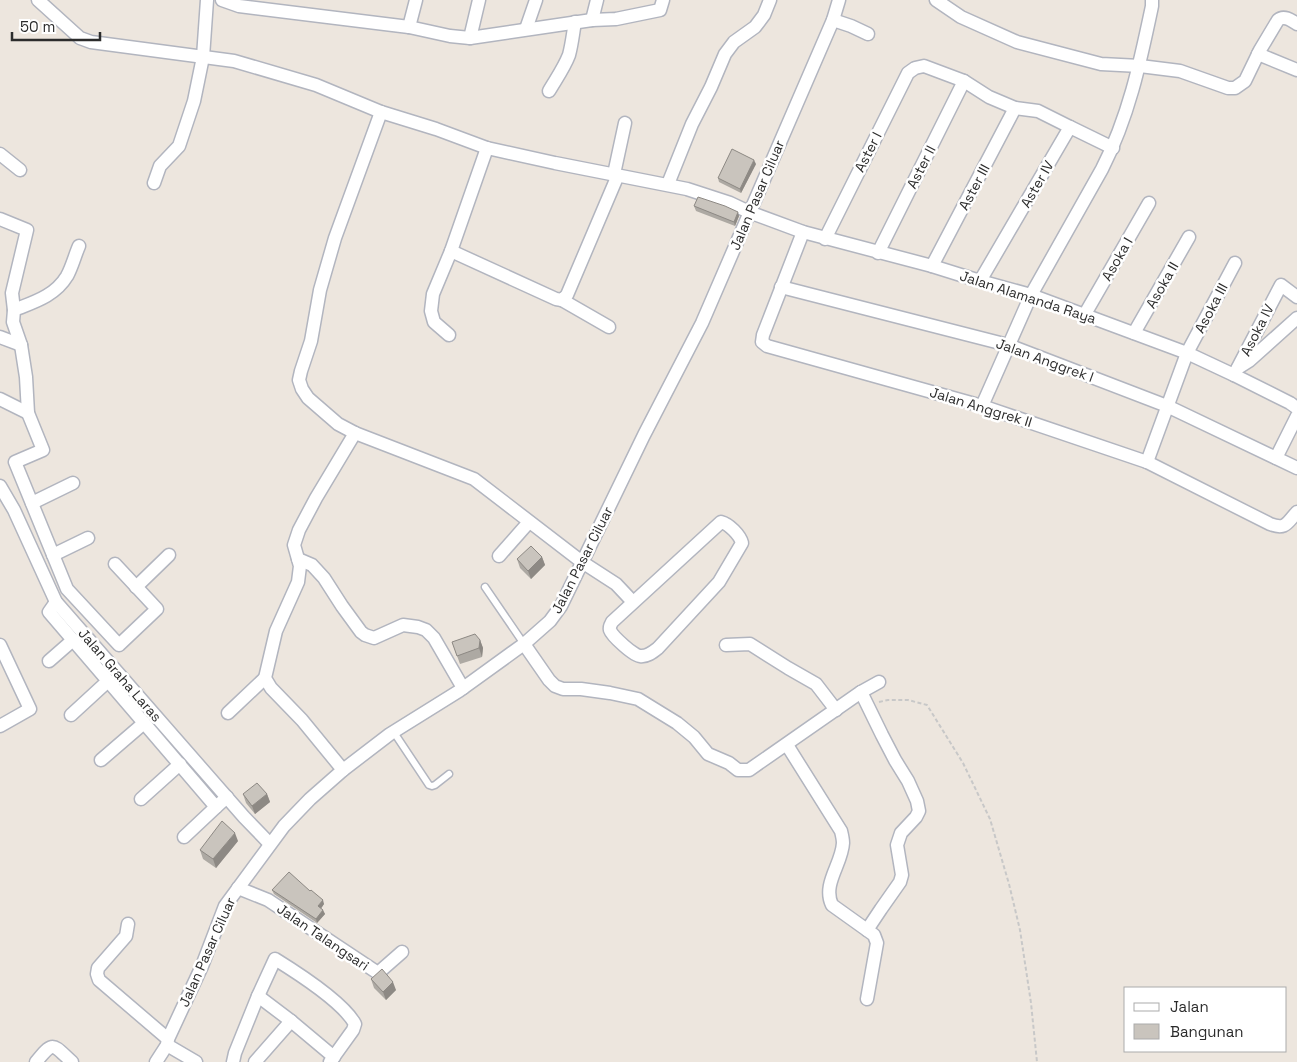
<svg xmlns="http://www.w3.org/2000/svg" width="1297" height="1062" font-family="'Space Grotesk',sans-serif">
	<style>
		.lines { fill: none; stroke-linecap: round; stroke-linejoin: round }
		.lane-casing { stroke: #b2b5bf; stroke-width: 9 }
		.street-casing { stroke: #b2b5bf; stroke-width: 15 }
		.path { stroke: #c8c8c8; stroke-width: 2; stroke-dasharray: 4 2.5; stroke-linecap: butt }
		.lane { stroke: #fff; stroke-width: 6 }
		.street { stroke: #fff; stroke-width: 12 }
		.wall { fill: #ada9a3 }
		.shaded-wall { fill: #8d8984 }
		.building { fill: #c9c4bd; stroke: #8d8984 }
		.labels { text-anchor: middle; dominant-baseline: central; stroke-width: 5; stroke-linejoin: round; paint-order: stroke }
		.street-label { font-size: 14px; fill: #2c2c2c; stroke: #fff }
	</style>
	<rect width="100%" height="100%" fill="#ede6de"/>
	<g class="lines">
		<defs>
			<g id="lane">
				<path d="M485,587l39,57"/>
				<path d="M393,731l36,54 3,1 3,-1 14,-11"/>
			</g>
			<g id="street">
				<path d="M38,0l42,38 11,4 143,19 82,24 65,27 55,17 51,19 68,15 132,26 43,14 19,9 54,20 129,34 48,15 51,14 156,58 47,22 56,28 7,5"/>
				<path d="M222,0l17,6 170,21 41,9 20,2 122,-18 24,-1 44,-9 3,-10"/>
				<path d="M936,0l25,17 56,25 84,22 39,2 40,5 48,17h7l10,-7 15,-31 18,-30c6,-5 13,0 19,4"/>
				<path d="M592,20l5,-20"/>
				<path d="M833,20l18,6 17,8"/>
				<path d="M409,27l7,-27"/>
				<path d="M526,29l10,-29"/>
				<path d="M470,38l9,-38"/>
				<path d="M1258,54l39,16"/>
				<path d="M549,91c7,-12 15,-23 20,-36 3,-11 4,-22 6,-33"/>
				<path d="M381,112l-46,126 -15,52 -9,51 -10,30 -2,9 3,9 6,9 30,26 17,9 119,46 108,83 34,22 17,18"/>
				<path d="M0,154l20,16"/>
				<path d="M614,174l11,-51"/>
				<path d="M154,183l6,-17 19,-20 15,-45 9,-44 4,-57"/>
				<path d="M668,184l24,-60 19,-37 14,-33 9,-12 21,-15 9,-12 6,-15"/>
				<path d="M0,219l27,11 -15,63 2,17 -1,12 8,23 5,32 2,36 15,37 -28,12 52,127 52,56 38,-36 -42,-45"/>
				<path d="M803,232l-40,103 -1,7 5,4 215,60 165,56 123,62c16,6 17,-1 27,-12"/>
				<path d="M825,239l83,-166 7,-5 9,-2 40,15 25,16 26,11 23,3 32,16"/>
				<path d="M451,251l105,48 6,1 5,-5 51,-120"/>
				<path d="M878,253l86,-172"/>
				<path d="M932,266l83,-158"/>
				<path d="M980,281l90,-154 43,21"/>
				<path d="M781,287l227,58 159,61 130,62"/>
				<path d="M562,300l47,27"/>
				<path d="M14,310c20,-8 41,-14 53,-34 5,-9 8,-21 12,-30"/>
				<path d="M1085,314l64,-111"/>
				<path d="M1134,333l55,-96"/>
				<path d="M449,335l-15,-13 -3,-11 2,-17 18,-43 36,-103"/>
				<path d="M0,337l21,8"/>
				<path d="M1238,368l11,-7 48,-43"/>
				<path d="M1234,375l47,-90 16,12"/>
				<path d="M0,399l28,14"/>
				<path d="M982,406l49,-111 71,-126c27,-53 38,-106 50,-163v-6"/>
				<path d="M1276,458l21,-42"/>
				<path d="M1147,462l40,-109 48,-90"/>
				<path d="M0,486l14,24 42,92 188,215 26,27"/>
				<path d="M32,503l41,-20"/>
				<path d="M721,522c8,2 19,13 21,21l-23,39 -61,66c-5,4 -11,9 -18,8 -6,0 -28,-20 -30,-26 -1,-4 1,-5 2,-8z"/>
				<path d="M53,555l35,-17"/>
				<path d="M499,556l30,-34"/>
				<path d="M298,559l14,6 12,13 18,28 19,26 4,3 9,3 29,-13 15,2 8,3 8,8 29,50"/>
				<path d="M136,587l33,-32"/>
				<path d="M56,602l-7,10 167,195 11,-10"/>
				<path d="M524,644l25,36 6,6 8,3h18l29,4 28,6 39,24 17,14 14,17 21,9 9,7h11l112,-78 18,-10"/>
				<path d="M0,645l30,64 -30,17"/>
				<path d="M726,645l24,-1 38,24 28,16 20,26"/>
				<path d="M49,661l24,-21"/>
				<path d="M861,692l21,43 13,25 13,21 9,20 2,10 -3,6 -15,16 -4,12 5,30 -2,7 -19,27 -14,21"/>
				<path d="M228,713l37,-35"/>
				<path d="M71,715l37,-34"/>
				<path d="M787,745l54,86c1,4 2,8 2,12 -1,21 -21,41 -11,62l42,30 3,8 -10,56"/>
				<path d="M101,760l43,-37"/>
				<path d="M343,770l-41,-50 -31,-32 -6,-10 11,-47 22,-49 2,-16 -6,-21 5,-15 17,-32 39,-65"/>
				<path d="M141,799l39,-35"/>
				<path d="M184,837l32,-30"/>
				<path d="M238,888l30,12 110,73 24,-21"/>
				<path d="M128,924l-2,12 -28,32 -1,6 2,6 69,59"/>
				<path d="M258,996l33,25 43,36"/>
				<path d="M167,1045l29,17"/>
				<path d="M36,1062c18,-22 16,-18 36,0"/>
				<path d="M156,1062l11,-17 1,-6 34,-73 23,-60 59,-80 26,-27 33,-29 47,-36 69,-43 65,-47 26,-23 11,-15 83,-171 58,-112 131,-303 6,-20"/>
				<path d="M233,1062l2,-9 23,-57 17,-37c21,13 68,43 80,65l-2,6 -23,32"/>
				<path d="M255,1062l36,-41"/>
			</g>
		</defs>
		<use href="#lane" class="lane-casing"/>
		<use href="#street" class="street-casing"/>
		<path class="path" d="M879,702l9,-2h20l19,5 36,58 27,56 19,65 11,46 11,73 6,59"/>
		<use href="#lane" class="lane"/>
		<use href="#street" class="street"/>
	</g>
	<g class="wall">
		<path d="M756,164l-15,29 -22,-11 -1,-4z"/>
		<path d="M694,206l45,10 -4,10 -39,-15z"/>
		<path d="M542,557l3,8 -14,14 -11,-11 -3,-9z"/>
		<path d="M480,640l3,8 -1,9 -22,7 -8,-22z"/>
		<path d="M243,794h24l3,8 -15,12 -9,-11z"/>
		<path d="M238,841l-22,27 -13,-9 -3,-9z"/>
		<path d="M272,890l38,1 14,13 -3,4 4,6 -8,9 -43,-29z"/>
		<path d="M371,979l25,11 -10,10 -12,-12z"/>
	</g>
	<g class="shaded-wall">
		<path d="M754,160l2,4 -15,29 -1,-4z"/>
		<path d="M738,212l1,4 -4,10 -1,-4z"/>
		<path d="M542,557l3,8 -14,14 -3,-8z"/>
		<path d="M480,640l3,8 -1,9 -3,-9z"/>
		<path d="M267,794l3,8 -15,12 -3,-8z"/>
		<path d="M235,833l3,8 -22,27 -3,-9z"/>
		<path d="M323,900l1,4 -4,6 -2,-4z"/>
		<path d="M323,910l2,4 -8,9 -1,-4z"/>
		<path d="M393,982l3,8 -10,10 -3,-8z"/>
	</g>
	<g class="building">
		<path d="M732,149l22,11 -14,29 -22,-11z"/>
		<path d="M698,197l27,9 13,6 -4,10 -40,-16z"/>
		<path d="M531,546l11,11 -14,14 -11,-12z"/>
		<path d="M475,634l5,6 -1,8 -22,8 -5,-14z"/>
		<path d="M257,783l10,11 -15,12 -9,-12z"/>
		<path d="M222,821l13,12 -22,26 -13,-9z"/>
		<path d="M289,872l21,19 1,-1 12,10 -5,6 5,4 -7,9 -44,-29z"/>
		<path d="M382,969l11,13 -10,10 -12,-13z"/>
	</g>
	<g class="labels">
		<g class="street-label">
			<text transform="translate(868 152) rotate(-63)">Aster I</text>
			<text transform="translate(921 167) rotate(-63)">Aster II</text>
			<text transform="translate(1037 184) rotate(-60)">Aster IV</text>
			<text transform="translate(974 187) rotate(-62)">Aster III</text>
			<text transform="translate(757 195) rotate(-67)">Jalan Pasar Ciluar</text>
			<text transform="translate(1117 259) rotate(-60)">Asoka I</text>
			<text transform="translate(1162 285) rotate(-60)">Asoka II</text>
			<text transform="translate(1028 297) rotate(18)">Jalan Alamanda Raya</text>
			<text transform="translate(1211 308) rotate(-62)">Asoka III</text>
			<text transform="translate(1257 330) rotate(-63)">Asoka IV</text>
			<text transform="translate(1045 360) rotate(20)">Jalan Anggrek I</text>
			<text transform="translate(981 407) rotate(17)">Jalan Anggrek II</text>
			<text transform="translate(582 560) rotate(-63)">Jalan Pasar Ciluar</text>
			<text transform="translate(120 675) rotate(49)">Jalan Graha Laras</text>
			<text transform="translate(323 937) rotate(34)">Jalan Talangsari</text>
			<text transform="translate(207 952) rotate(-66)">Jalan Pasar Ciluar</text>
		</g>
	</g>
	<rect x="1124" y="987" width="162" height="65" fill="#ffffff" stroke="#ababab"/>
	<rect x="1134" y="1003" width="25" height="8" fill="#ffffff" stroke="#ababab"/>
	<text x="1170" y="1012" font-size="15" fill="#2c2c2c">Jalan</text>
	<rect x="1134" y="1024" width="25" height="15" fill="#c9c4bd" stroke="#ababab"/>
	<text x="1170" y="1037" font-size="15" fill="#2c2c2c">Bangunan</text>
	<path d="M12 32v8h88v-8" fill="none" stroke="#2c2c2c" stroke-width="2.5"/>
	<text x="20" y="32" font-size="15" fill="#2c2c2c" stroke="#ffffff" stroke-width="4" paint-order="stroke">50 m</text>
</svg>
